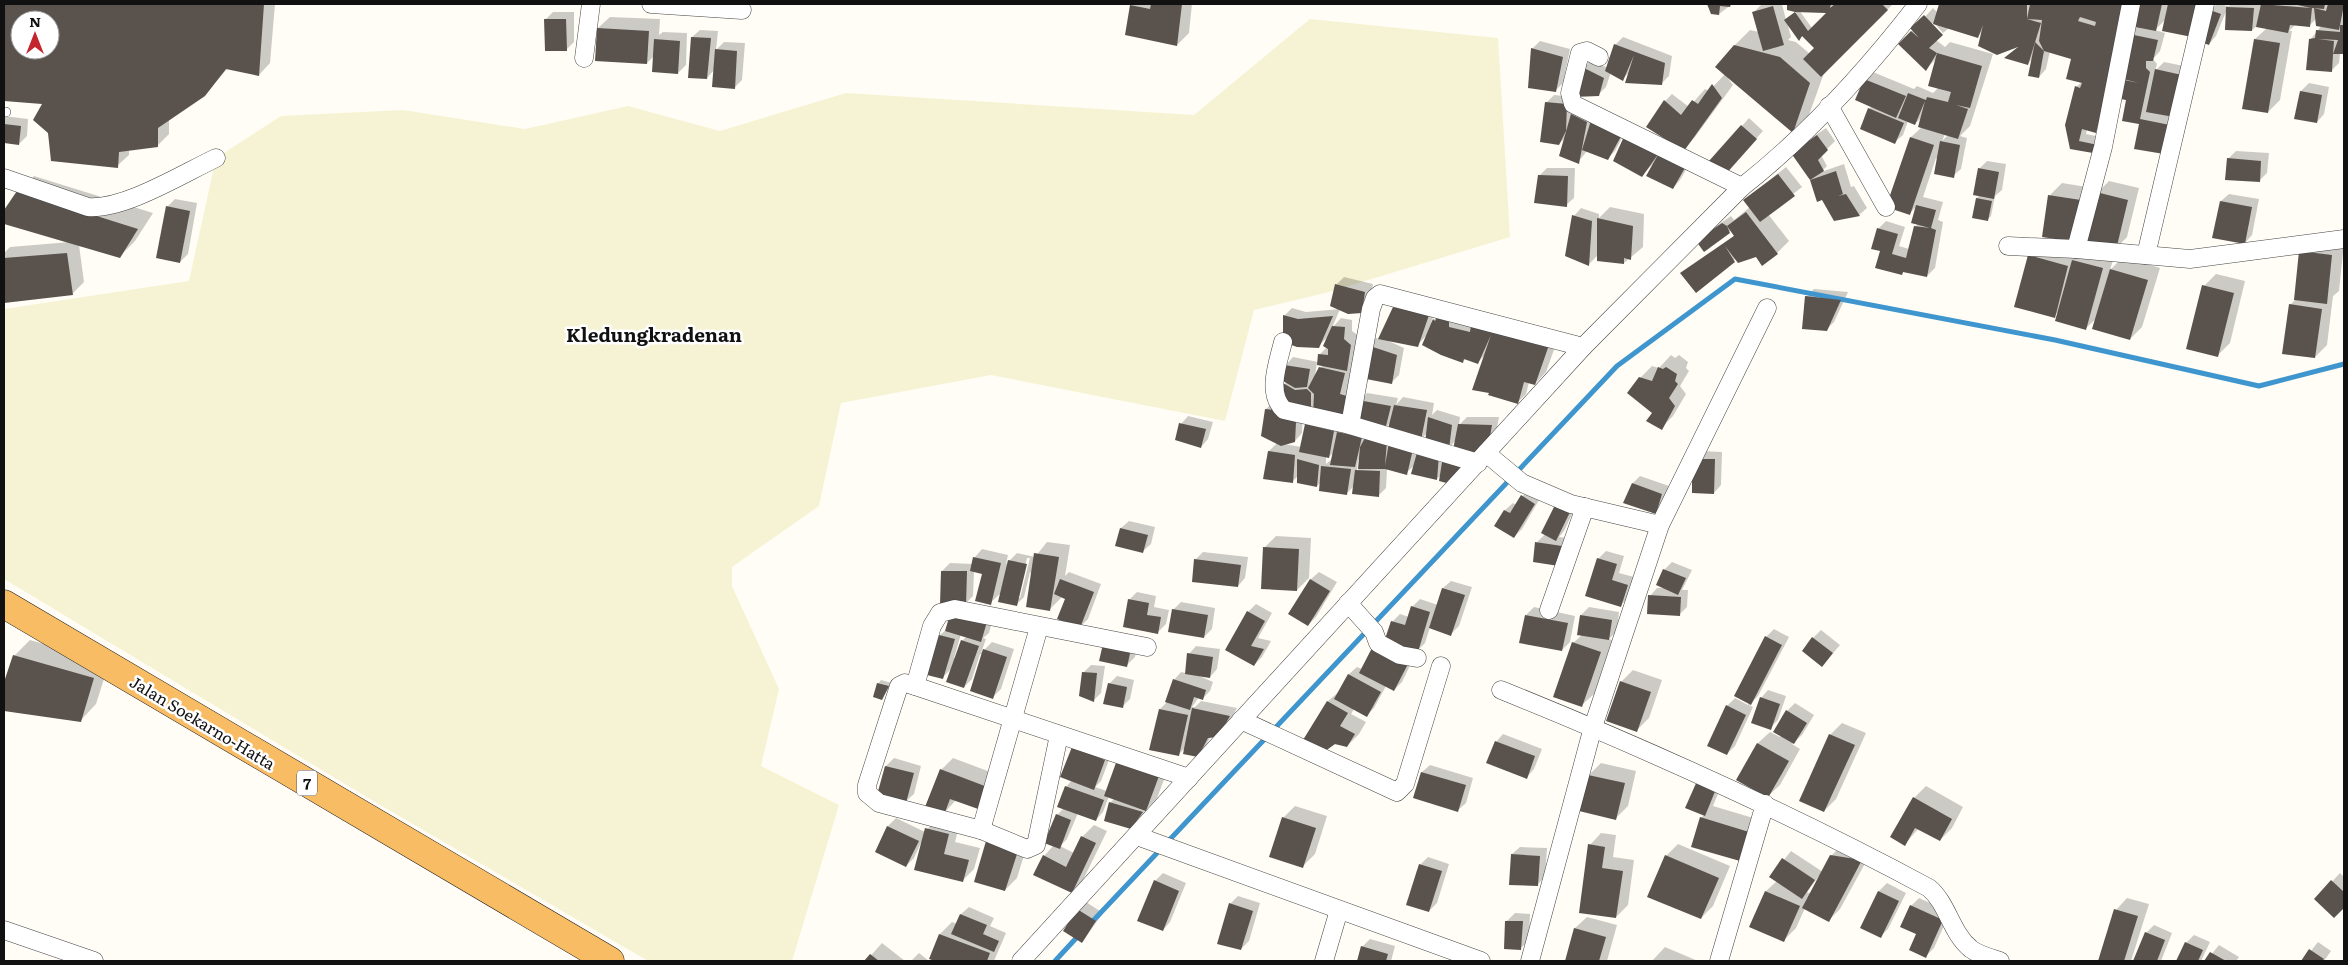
<svg xmlns="http://www.w3.org/2000/svg" width="2348" height="965" font-family="Literata,serif">
	<style>
		.farmland { fill: #f6f3d4 }
		.shadow { fill: #0003; fill-rule: evenodd }
		.lines { fill: none; stroke-linecap: round; stroke-linejoin: round }
		.stream { stroke: #3f96cf; stroke-width: 5 }
		.building { fill: #5a524d; fill-rule: evenodd }
		.service-casing { stroke: #444; stroke-width: 10 }
		.minor-casing { stroke: #444; stroke-width: 19 }
		.trunk-casing { stroke: #222; stroke-width: 29 }
		.service { stroke: #fff; stroke-width: 9 }
		.minor { stroke: #fff; stroke-width: 18 }
		.trunk { stroke: #f7bc64; stroke-width: 28 }
		.labels { text-anchor: middle; dominant-baseline: central; stroke-width: 5; stroke-linejoin: round; paint-order: stroke }
		.shield { fill: #fff; stroke: #585858; stroke-width: 1 }
		.shield-label { font-size: 15px; font-weight: bold; fill: #111 }
		.street-label { font-size: 16px; fill: #111; stroke: #fff }
		.quarter-label { font-size: 19px; font-weight: bold; fill: #111; stroke: #fff }
	</style>
	<rect width="100%" height="100%" fill="#fffdf5"/>
	<path class="farmland" d="M1310,19l188,19 12,199 -181,55 -75,18 -29,111 -234,-46 -150,28 -22,103 -87,61v19l47,103 -18,77 78,39 -47,156h-144l-278,-162 -366,-220v-270l185,-28 27,-123 65,-42 122,-6 122,19 103,-23 92,25 126,-38 348,22z"/>
	<g class="shadow">
		<path d="M4,4h271l-5,59 -11,12 -31,-7 -24,27 -35,23v16l-12,12 -28,4v5l-12,11 -73,-63 -40,-3zM20,20h30v30h-30z"/>
		<path d="M1133,4h59l-3,29 -12,12 -46,-39z"/>
		<path d="M1708,4h24l-13,10 -7,-1z"/>
		<path d="M1782,4l4,16 13,-10 -11,-1 1,-5h104l-69,69 -15,42 -16,16 -66,-54 6,8 -38,52 -13,14 11,7 -13,22 -7,8 -21,-23 -10,10 -28,-15 55,-18 -4,-41 7,-7 17,13 16,-18 4,2 16,-17 9,-28 16,-16 9,2 -6,-19 8,-8zM1799,10l30,2 -17,16zM1787,22l12,17 5,-4 12,13 -6,6 -14,-12 -8,-2 3,-3z"/>
		<path d="M1940,4h193l-29,120 -8,8 -9,-3 -1,5 19,4 -4,6 -30,4 5,-61 6,-5 -10,-24 -22,-7 -4,18 -7,8 -6,-19 -5,6 -8,-18 -37,-15 -5,5 -29,-8 -6,5 -9,-10h-4l6,17 9,7 5,-5 43,12 -23,72 -10,10 7,2 -6,31 -8,7 -17,-18 -13,39 20,5 -5,18 5,2 -8,46 -8,8 -23,-5 -2,3 -21,-24 -3,-21 8,-8 19,6 -6,19 10,3 6,-22 3,-3 -1,-18 -8,8 -21,-8 23,-69 11,-10 1,-11 -8,8 -7,-3 -5,14 -8,7 -26,-33 3,-3 -7,-27 8,-7 41,17 3,-3 16,7 5,-5 -1,-30 -11,11 -26,-25 33,-36 5,5zM1945,134l3,1 -6,6z"/>
		<path d="M2133,4h72l-39,15 -11,11 10,3 -5,18 -7,8 4,5 -2,7 9,-9 25,5 -18,78 -30,-22 -13,-24 -11,-2 13,-63 8,-8z"/>
		<path d="M2217,4l12,2 2,-2h113v49h-4l-1,10 -8,8 -21,-31 12,-15 -5,-7 -8,8 -13,-2 -7,7h3l-12,69 -12,12 -24,-4 11,-69 12,-11 -10,-2 -5,4 -25,-21 -11,27 -7,8 2,-34z"/>
		<path d="M553,12h21v30l-8,8 -21,-30z"/>
		<path d="M610,17l50,2 -1,16 4,-3 24,1 -1,32 -8,8 -24,-17 -7,7 -49,-35z"/>
		<path d="M700,30l18,1 -2,19 8,-8 21,1 -3,37 -8,8 -20,-18 -7,8 -15,-41z"/>
		<path d="M1623,37l49,19 -3,20 -8,8 -31,-12 -8,7 -11,-7 -5,15 -8,8 -15,-27 8,-8 17,8 7,-23z"/>
		<path d="M1540,41l30,8 -7,34 -8,8 -23,-42z"/>
		<path d="M2309,83l20,4 -5,27 -7,8 -16,-31z"/>
		<path d="M1554,95l20,2 56,26 -15,28 -8,8 -20,-8 -9,11 -12,-25 -7,7 -12,-42z"/>
		<path d="M4,116l24,3 -1,17 -8,8 -15,-2z"/>
		<path d="M1749,118l14,13 -31,35 10,-40z"/>
		<path d="M1826,128l9,13 -14,14 6,11 -6,6 23,-8 7,23 3,-1 13,22 -8,7 -37,-16 -4,2 -7,-21 -8,-12 -3,-22z"/>
		<path d="M2236,151l33,2 -2,20 -8,8 -31,-22z"/>
		<path d="M1987,161l19,3 -4,26 -7,6 -4,20 -4,4 -13,-3 3,-19 3,-3 -1,-26z"/>
		<path d="M1786,167l16,20 -34,27 21,27 -12,12 -41,6 -54,15 53,-39 -4,-5 -2,2 -24,2 26,-18 3,4 16,-13 -5,-7z"/>
		<path d="M1547,168h28l-1,30 -8,7 -27,-29z"/>
		<path d="M34,176l119,37 -18,28 -16,16 -40,-12 5,37 -12,12 -68,8v-49l6,-6 60,-5 -66,-20v-10l14,-20z"/>
		<path d="M2109,181l30,7 -12,49 -12,12 -65,-54 12,-12 31,5 4,5z"/>
		<path d="M2229,194l30,5 -7,36 -7,8 -24,-42z"/>
		<path d="M175,199l22,4 -9,51 -8,8 -13,-55z"/>
		<path d="M1610,207l34,7 -1,33 -19,16 -26,-8 -9,9 -15,-48 7,-8 18,6v4z"/>
		<path d="M2344,243l-5,48 -6,5 -6,49 -12,12 -25,-52 5,-5 5,-48z"/>
		<path d="M2041,244l73,13 -4,13 13,-13 37,11 -18,59 -12,12 -33,-21 -11,10 -27,-17 -5,5 -25,-60z"/>
		<path d="M2216,274l29,7 -15,62 -12,12 -14,-69z"/>
		<path d="M1344,277l29,7 -4,20 -8,8 -25,-27z"/>
		<path d="M1814,289l34,3 -14,30 -8,8 -20,-33z"/>
		<path d="M1402,300l34,8 -5,15 10,-11 119,21 -14,39 -11,12 -6,-2 -3,12 -8,8 -33,-47 -7,7 -13,-4 -3,3 -35,-26 -10,10 -35,-7 22,10 -5,27 -8,8 -23,-37 8,-8 3,1 15,-31z"/>
		<path d="M1292,308l14,4 34,-3 -8,19 9,-10 11,2v11l7,5 3,63 5,-6 31,5 -2,7 7,-8 31,6 -2,12 5,-5 23,7 -1,8 8,-8h32l-4,21 -59,41 -21,-14 -9,8 -19,-4 -1,19 -8,8 -24,-10 -8,8 -25,-12 -4,4 -19,-10 -6,6 -27,-4 4,-27 8,-8 -11,-34 8,-8 8,-1 4,-19v-16l7,-8 25,5 1,-7 8,-8 2,-11 -11,10 -34,-30zM1317,363l6,2 -8,11zM1314,407v10l-8,7 -4,23 -19,-3 12,-3 7,-8 1,-19zM1391,422l-2,10 -6,-1zM1427,433l-1,10 -5,-3zM1456,440l-1,9 -6,-1zM1334,452l-2,7 -6,5v-8l3,1zM1358,460h2v8l-3,3z"/>
		<path d="M1671,355l4,3 4,-3 9,7 -2,6 3,3 -9,15 6,8 -13,22 -12,12 -21,-50 12,-12 7,2z"/>
		<path d="M1188,416l25,6 -5,17 -7,8 -20,-23z"/>
		<path d="M1701,451l21,1 -1,33 -7,8 -21,-1z"/>
		<path d="M1640,476l29,10 -6,19 -8,8 -22,-30z"/>
		<path d="M1529,488l13,7 -20,34 -8,8 -19,-11 10,-16 8,-7 3,2z"/>
		<path d="M1577,504l-13,27 -5,6 10,1 -3,19 -29,-15z"/>
		<path d="M1129,521l26,6 -4,17 -8,7 -22,-23z"/>
		<path d="M1276,536l35,2 -2,40 -12,12 -33,-42z"/>
		<path d="M1047,542l23,3 -5,31 4,-4 32,12 -13,35 -8,8 -13,-29 -5,-1 -12,12 -20,-37 -6,25 -8,8 -15,-12 -11,10 -7,-30 -9,-2 -1,25 -9,9 30,9 -5,19 -6,5 3,1 -5,14 11,-11 22,7 -13,40 -8,8 -10,-42 -3,-1 -8,25 -8,8 -11,-20 -11,11 -2,-43 7,-6 5,-17 -10,-41 8,-8 23,1 2,-7 7,-8 26,6 -2,9 11,-11 18,4zM1027,558h3l-10,40h-2zM961,634l6,2 -5,5 -6,18 -2,-1z"/>
		<path d="M1606,551l18,5 -5,17 15,4 -6,21 -8,8 -22,-47z"/>
		<path d="M1203,552l45,5 -3,21 -7,8 -43,-26z"/>
		<path d="M1672,562l20,8 -10,20h6l-1,17 -8,8 -29,-19 7,-8h8l-1,-18z"/>
		<path d="M1319,572l18,10 -21,35 -8,8 -18,-11 21,-35z"/>
		<path d="M1451,581l21,6 -13,39 -8,8 -21,-7 -5,16 -8,8 -15,31 -8,8 -8,-4 -12,22 -7,7 -13,-6 -3,5 15,8 -7,12 -12,12 -42,-6 23,-39 13,-11 8,-16 8,-7 5,2 24,-28 6,-19 8,-8 9,3 3,-10 8,-8 18,6 5,-17z"/>
		<path d="M1137,592l19,4 -2,11 15,3 -3,14 -8,8 -29,-32z"/>
		<path d="M1181,602l34,6 -3,21 -8,8 -31,-27z"/>
		<path d="M1256,604l16,9 -14,25 13,3 -9,16 -8,8 -27,-16 21,-37z"/>
		<path d="M1534,607l41,9 -5,26 -8,8 -36,-35z"/>
		<path d="M1589,607l30,5 -2,19 -8,8 3,1 -18,54 -12,11 -9,-62 9,-8 -1,-20z"/>
		<path d="M1774,629l15,8 -31,59 -9,9 4,2 -18,39 -8,8v-48l8,-8 13,7 1,-2 -13,-7 30,-59z"/>
		<path d="M1821,630l19,15 -18,21 -9,-28z"/>
		<path d="M30,640l79,23 -13,41 -15,16 -77,-10v-24l10,-30z"/>
		<path d="M1138,642l-3,15 -8,8 -26,-5z"/>
		<path d="M1196,646l24,3 -3,20 -7,8 -15,-3 18,8 -3,9 -7,7 -4,-1 -7,10h3l6,-6 36,7 -11,20 -15,8 -6,11 -8,8 -11,-8 -8,8 -18,-46 6,-6 8,-23 7,-8 5,1 3,-19z"/>
		<path d="M1091,665l14,1 -4,27 -8,8 -10,-28z"/>
		<path d="M1633,670l29,10 -13,38 -12,12 -16,-48z"/>
		<path d="M1117,676l17,4 -4,19 -8,8 -13,-23z"/>
		<path d="M881,680l11,3 -10,15 -4,-14z"/>
		<path d="M1768,690l18,6 -8,24 -8,8 -9,-30z"/>
		<path d="M1795,703l19,12 -12,20 -10,9 8,5 -20,36 -12,11 -30,-16 20,-37 12,-11 10,5 7,-26z"/>
		<path d="M1842,723l24,10 -30,66 -12,12 6,-76z"/>
		<path d="M1503,734l39,15 -8,20 -7,8 -31,-35z"/>
		<path d="M1073,747l39,5 -11,29 -6,6 12,4 63,-27 -13,34 -27,29 -25,-7 6,-18 4,-4 -6,-2 -6,16 -7,8 -18,-7 -11,26 -7,7 14,7 8,-16 12,-12 13,6 -24,49 -12,12 -27,-36 10,-11 3,-30 7,-7 2,-21 6,-7z"/>
		<path d="M894,758l27,8 -7,28 -8,7 -27,-7 7,-28z"/>
		<path d="M953,758l48,18 -8,21 -37,3 -12,13 -3,-43z"/>
		<path d="M1601,763l35,8 -8,35 -12,12 -27,-43z"/>
		<path d="M1430,765l43,13 -7,25 -8,7 -36,-38z"/>
		<path d="M1706,773l17,8 -10,25 47,14 -9,27 -50,-29 4,-4z"/>
		<path d="M1926,786l37,21 -11,21 -12,12 -21,-12 -14,16 9,-46z"/>
		<path d="M1295,806l32,10 -12,38 -12,12 -20,-48z"/>
		<path d="M938,817l22,5 -5,20 25,6 -6,21 -12,12 -41,-38 -7,15 -8,8 -30,-15 12,-25 8,-8 29,14z"/>
		<path d="M999,830l30,9 -12,39 -12,12z"/>
		<path d="M1601,833l15,2 -3,22 21,3 -6,45 -12,12 -26,-72z"/>
		<path d="M1678,844l52,22 -17,40 -12,12 -35,-62z"/>
		<path d="M1843,844l30,5 -33,60 -12,12 -23,-13 -9,20 -12,12 -33,-14 15,-35 11,-10 -6,-5 20,-25 32,21 8,-16zM1819,876h1l-9,18 -4,-2z"/>
		<path d="M1520,847l27,1 -2,29 -8,8 -25,-31z"/>
		<path d="M1428,857l21,7 -12,39 -8,8 -9,-46z"/>
		<path d="M1163,873l23,10 -16,39 -7,8 -8,-49z"/>
		<path d="M2340,873l4,4v29l-10,10 -18,-17z"/>
		<path d="M1887,883l19,10 -18,36 -7,7 -19,-9 17,-36z"/>
		<path d="M1238,896l22,7 -11,38 -8,8 -11,-45z"/>
		<path d="M1919,898l31,14 -16,36 -8,8 -15,-50z"/>
		<path d="M2127,898l22,6 -18,57h-32l17,-51z"/>
		<path d="M1086,902l17,11 -21,29 -4,-33z"/>
		<path d="M969,907l25,11 -4,8 16,7 -12,28h-56l-8,-3 10,-24 12,-12 5,2 4,-10z"/>
		<path d="M1515,913l15,1 -1,26 -8,8 -14,-27z"/>
		<path d="M1587,917l30,8 -10,36h-41l9,-33z"/>
		<path d="M2154,925l18,8 -11,28h-27l12,-28z"/>
		<path d="M2194,935l16,7 -9,19h-24l9,-18z"/>
		<path d="M1370,939l25,7 -4,15h-33l4,-14z"/>
		<path d="M2318,942l13,9 -7,10h-21z"/>
		<path d="M882,943l23,18h-39z"/>
		<path d="M2219,945l20,12 -3,4h-30z"/>
		<path d="M1665,947l33,14h-46z"/>
		<path d="M919,953l10,8h-18z"/>
	</g>
	<g class="lines">
		<g class="stream">
			<path d="M1090,924l527,-558 118,-87 320,61 204,46 85,-22"/>
			<path d="M1055,961l24,-26"/>
		</g>
	</g>
	<g class="building">
		<path d="M4,4h260l-5,72 -33,-7 -21,27 -47,32v19l-39,5 -1,16 -67,-7 -3,-28 -15,-13 9,-16 -38,-3zM20,20h30v30h-30z"/>
		<path d="M1151,4h31l-5,42 -52,-11 5,-30 20,4z"/>
		<path d="M1707,4h24l-1,3 -10,-1 -1,9 -8,-1z"/>
		<path d="M1787,4h44l-1,4 5,-4h47l6,6 -67,67 -18,-18 11,-11 -12,-12 -3,5 -15,-21 11,-8 -8,-2zM1795,12l31,1 -18,18z"/>
		<path d="M1939,4l88,1v14l14,4 -13,42 -24,-7 14,-11 -21,8 -19,-9 5,-21 -5,13 -45,-14z"/>
		<path d="M2030,4h98l-24,90 2,1 -10,38 -14,-4 -3,12 19,4 -5,8 -23,-4 -5,-24 10,-39 5,2 2,-5 -16,-4 5,-20 -27,-8 -5,-10 3,-21 -15,-1zM2080,17l16,5 -1,4 -17,-5z"/>
		<path d="M2134,4h28l-6,27 -26,-5z"/>
		<path d="M2168,4h31l-7,33 -30,-6z"/>
		<path d="M2261,4l50,4 -18,-4h32l-1,5 -12,-1 -2,19 -20,-2 -2,8 -32,-6z"/>
		<path d="M2328,4l16,1 -5,25 -23,-4 -2,-18 12,3z"/>
		<path d="M1773,6l11,39 -21,6 -11,-39z"/>
		<path d="M2226,7l28,1 -2,23 -27,-1z"/>
		<path d="M2210,10l11,4 -12,31 -11,-4z"/>
		<path d="M1924,15l19,20 -14,13 8,5 -11,18 -28,-27 13,-13 8,7 -9,-10z"/>
		<path d="M544,19h22l1,32h-22z"/>
		<path d="M2340,25h4v29h-11l-1,18 -26,-2 3,-31 6,-1 1,-8 24,2zM2318,39l20,1 -5,14 1,-13z"/>
		<path d="M597,28l52,3 -2,33 -52,-3z"/>
		<path d="M2129,34l29,6 -5,21h-7v7l4,4 -10,47 30,6 -6,29 -30,-5 5,-25 -17,-3 4,-21 -11,-2 4,-19 20,4 -20,-5z"/>
		<path d="M691,37l20,1 -4,41 -19,-1z"/>
		<path d="M654,39l26,2 -2,33 -26,-2z"/>
		<path d="M2254,39l26,4 -12,70 -26,-4z"/>
		<path d="M2035,42l9,9 -5,27 -11,-2z"/>
		<path d="M1614,44l51,19 -3,22 -37,-2 9,-28 -11,26 -18,-10z"/>
		<path d="M1734,45l46,12 30,26 -17,50 -78,-66z"/>
		<path d="M1531,48l32,9 -7,35 -28,-4z"/>
		<path d="M715,49l22,2 -2,38 -23,-2z"/>
		<path d="M1937,53l45,13 -12,42 -14,-3 12,4 -10,30 -40,-12 7,-26 -10,24 -17,-7 10,-25 18,7 1,-3 21,5 3,-10 -23,-6z"/>
		<path d="M1582,67l22,11 -5,18 -26,1z"/>
		<path d="M2155,69l27,6 -8,42 -28,-5z"/>
		<path d="M1864,79l42,17 -10,22 -41,-18z"/>
		<path d="M1712,84l10,14 -38,53 -38,-24 18,-27 17,15 11,-15 6,4z"/>
		<path d="M2300,91l22,4 -5,28 -23,-4z"/>
		<path d="M1545,102l22,2 -1,27 -7,14 -19,-3z"/>
		<path d="M1868,108l36,15 -9,21 -35,-15z"/>
		<path d="M1571,114l16,8 -8,42 -20,-8z"/>
		<path d="M1592,117l32,14 -16,29 -26,-10z"/>
		<path d="M4,124l17,2 -2,19 -15,-2z"/>
		<path d="M1741,125l16,14 -32,36 -16,-14z"/>
		<path d="M1626,132l60,34 -13,23 -27,-13 13,-23 -17,24 -29,-16z"/>
		<path d="M1817,135l11,15 -10,10 6,11 -14,9 -19,-27z"/>
		<path d="M1910,137l24,8 -24,70 -24,-8z"/>
		<path d="M1940,141l20,4 -6,33 -20,-4z"/>
		<path d="M2227,158l34,3 -1,21 -35,-2z"/>
		<path d="M1978,168l21,4 -5,27 -21,-4z"/>
		<path d="M1836,171l7,23 -5,2 8,-2 14,22 -26,5 -12,-21 -5,2 -7,-22z"/>
		<path d="M1778,174l17,22 -35,26 -17,-22z"/>
		<path d="M1538,175l30,1 -1,31 -33,-4z"/>
		<path d="M17,191l121,38 -18,29 -116,-34v-14z"/>
		<path d="M2096,192l32,8 -12,50 -33,-8z"/>
		<path d="M2048,195l33,5 -6,42 -33,-5z"/>
		<path d="M1976,198l16,3 -4,20 -16,-3z"/>
		<path d="M2220,201l32,6 -7,37 -33,-6z"/>
		<path d="M1916,205l20,5 -5,18 5,2 -9,47 -24,-5 -1,3 -27,-7 5,-17 -9,-2 6,-21 21,6 -6,20 14,4 8,-32 16,2 -19,-5z"/>
		<path d="M166,206l24,5 -10,52 -24,-5z"/>
		<path d="M1746,212l32,42 -16,12 -6,-9 -18,6 -13,-17 10,16 -39,31 -16,-20 54,-37 -7,-10z"/>
		<path d="M1572,215l20,6 -3,45 -24,-10z"/>
		<path d="M1597,218l36,8 -2,34 -7,-2v6l-27,-3z"/>
		<path d="M1722,223l5,3 3,7 -26,19 -8,-11z"/>
		<path d="M2299,251l33,4 -5,49 -33,-4z"/>
		<path d="M67,253l6,42 -69,8v-45z"/>
		<path d="M2028,255l40,11 -13,52 -41,-11z"/>
		<path d="M2072,260l31,8 -17,62 -31,-9z"/>
		<path d="M2110,269l38,11 -18,60 -38,-11z"/>
		<path d="M1335,284l30,8 -3,21 -14,1 -18,-8z"/>
		<path d="M2202,285l32,8 -16,64 -32,-8z"/>
		<path d="M1805,296l36,4 -14,31 -25,-2z"/>
		<path d="M2289,304l33,5 -7,49 -33,-4z"/>
		<path d="M1393,307l36,8 -11,32 -40,-8z"/>
		<path d="M1439,314l10,2v11l21,5 1,-7 78,20 -14,40 -11,-3 -6,22 -30,-9 1,-2 -17,-3 19,-55 -13,29 -14,-5 2,-8 -3,12 -22,-8 -19,-10 11,-26 2,2z"/>
		<path d="M1283,315l15,4 35,-3 -14,32 -22,-1 -14,-5z"/>
		<path d="M1332,326l13,1 -1,12 7,6 -4,26 -30,-6 1,-11 10,1v-6l-5,-3z"/>
		<path d="M1367,345l30,10 -5,29 -31,-6z"/>
		<path d="M1284,365l26,4 -3,18 -12,1 -12,-7z"/>
		<path d="M1319,367l26,6 -5,21 13,4 -5,24 -35,-8 1,-20 -6,-6z"/>
		<path d="M1658,367l5,2 3,-2 11,7 -2,7 3,3 -9,14 6,8 -13,24 -16,-9 6,-8 -25,-20 12,-16 13,4z"/>
		<path d="M1283,383l12,7 12,-1 4,4v19l-30,-11z"/>
		<path d="M1358,400l33,6 -6,24 -31,-6z"/>
		<path d="M1394,405l33,5 -6,30 -34,-7z"/>
		<path d="M1265,409l10,1 21,12 -1,20 -14,4 -20,-10z"/>
		<path d="M1428,417l24,8 -3,24 -24,-6z"/>
		<path d="M1179,423l27,6 -5,19 -26,-8z"/>
		<path d="M1305,424l29,7 -5,27 -30,-6z"/>
		<path d="M1458,424l34,1 -4,23 -11,11 -24,-9z"/>
		<path d="M1337,432l25,5 -7,30 -25,-2z"/>
		<path d="M1366,436l21,5 -2,25 4,-24 24,7 -6,26 -22,-6h-27l2,-22z"/>
		<path d="M1418,449l21,6 -2,25 -26,-6z"/>
		<path d="M1268,451l27,4 -2,28 -30,-4z"/>
		<path d="M1443,456l21,6 -10,23 -15,-4z"/>
		<path d="M1297,459l22,6 -2,22 -20,-4z"/>
		<path d="M1692,459h23l-1,35 -22,-1z"/>
		<path d="M1321,466l30,3 -4,26 -28,-4z"/>
		<path d="M1355,470l25,1 -1,26 -27,-3z"/>
		<path d="M1632,483l30,11 -6,20 -33,-11z"/>
		<path d="M1521,495l14,9 -21,34 -20,-12 10,-16 6,3z"/>
		<path d="M1555,505l15,7 -14,29 -15,-8z"/>
		<path d="M1120,528l28,7 -5,18 -28,-7z"/>
		<path d="M1535,542l27,4 -3,20 -26,-4z"/>
		<path d="M1263,547l36,2 -2,42 -36,-2z"/>
		<path d="M1034,553l25,4 -9,54 -24,-4z"/>
		<path d="M973,557l28,6 -10,42 -16,-4 7,-27 -12,-3z"/>
		<path d="M1597,558l20,6 -5,16 16,5 -7,22 -36,-11z"/>
		<path d="M1194,559l47,6 -3,22 -46,-5z"/>
		<path d="M1008,560l19,4 -10,42 -19,-4z"/>
		<path d="M1663,569l23,9 -8,17 -22,-10z"/>
		<path d="M941,571h26l-1,34h-26z"/>
		<path d="M1060,579l34,13 -14,36 -23,-9 8,-20 -11,-5z"/>
		<path d="M1310,579l20,12 -22,35 -20,-12z"/>
		<path d="M1442,588l23,7 -14,41 -22,-8z"/>
		<path d="M1648,595l33,2 -1,19 -33,-2z"/>
		<path d="M1128,599l21,4 -2,12 14,2 -3,17 -35,-7z"/>
		<path d="M1411,606l19,6 -12,40 -34,-10 7,-21 14,4z"/>
		<path d="M1172,609l36,6 -4,23 -36,-6z"/>
		<path d="M951,611l36,11 -6,20 -36,-11z"/>
		<path d="M1247,611l18,10 -14,25 13,3 -10,17 -29,-16z"/>
		<path d="M1525,615l43,8 -6,28 -43,-8z"/>
		<path d="M1580,615l32,5 -3,20 -32,-5z"/>
		<path d="M939,635l16,4 -12,40 -16,-4z"/>
		<path d="M1765,636l17,9 -31,60 -17,-9z"/>
		<path d="M1812,637l21,16 -11,14 -20,-16z"/>
		<path d="M961,640l18,6 -15,42 -18,-6z"/>
		<path d="M1572,642l29,10 -19,55 -29,-10z"/>
		<path d="M1103,644l28,5 -4,18 -28,-6z"/>
		<path d="M1373,646l35,18 -14,27 -35,-18z"/>
		<path d="M983,649l24,8 -14,42 -23,-8z"/>
		<path d="M1187,653l26,4 -3,21 -25,-4z"/>
		<path d="M13,655l81,23 -13,44 -77,-11v-29z"/>
		<path d="M1082,672l15,1 -3,29 -15,-6z"/>
		<path d="M1348,674l33,18 -14,25 -33,-18z"/>
		<path d="M1173,679l33,11 -3,10 -9,-3 -4,13 -25,-8z"/>
		<path d="M1620,681l31,11 -14,40 -31,-11z"/>
		<path d="M877,683l12,3 -7,14 -9,-3z"/>
		<path d="M1108,683l19,4 -4,21 -20,-4z"/>
		<path d="M1760,697l20,7 -9,26 -20,-7z"/>
		<path d="M1327,701l21,12 -8,13 15,8 -8,13 -12,-3 -11,8 -21,-12z"/>
		<path d="M1726,705l20,10 -19,40 -20,-9z"/>
		<path d="M1192,708l38,8 -12,21 -10,1 -10,19 -15,-3z"/>
		<path d="M1159,709l29,6 -9,41 -30,-6z"/>
		<path d="M1786,710l21,13 -13,21 -21,-12z"/>
		<path d="M1829,734l26,11 -31,67 -25,-11z"/>
		<path d="M1495,741l40,15 -8,23 -41,-16z"/>
		<path d="M1757,743l32,18 -21,37 -32,-18z"/>
		<path d="M1072,747l33,13 -11,30 -34,-13z"/>
		<path d="M1117,760l42,16 -13,35 -42,-15z"/>
		<path d="M885,766l29,7 -8,30 -29,-8z"/>
		<path d="M940,769l50,19 -9,22 -31,-11 -6,16 -19,-8z"/>
		<path d="M1421,772l45,13 -8,27 -45,-14z"/>
		<path d="M1588,775l37,8 -9,37 -37,-9z"/>
		<path d="M1697,781l19,8 -11,27 -20,-8z"/>
		<path d="M1065,786l39,14 -8,21 -39,-14z"/>
		<path d="M1913,797l39,22 -12,22 -25,-13 -10,18 -15,-9z"/>
		<path d="M1109,802l34,10 -12,17 -27,-8z"/>
		<path d="M1056,814l15,6 -11,29 -16,-6z"/>
		<path d="M1282,817l34,11 -13,40 -34,-11z"/>
		<path d="M1700,817l49,15 -9,29 -49,-14z"/>
		<path d="M887,826l32,15 -13,26 -31,-15z"/>
		<path d="M925,828l24,6 -5,20 25,6 -6,22 -49,-12z"/>
		<path d="M1081,836l15,7 -24,50 -39,-18 10,-20 23,12z"/>
		<path d="M986,841l32,10 -13,40 -31,-9z"/>
		<path d="M1588,844l17,3 -3,21 21,3 -7,47 -37,-5z"/>
		<path d="M1511,854l29,2 -2,30 -29,-1z"/>
		<path d="M1665,855l54,23 -18,41 -54,-22z"/>
		<path d="M1830,855l32,5 -33,62 -27,-14z"/>
		<path d="M1782,858l33,22 -13,19 -33,-22z"/>
		<path d="M1419,864l23,7 -13,41 -23,-7z"/>
		<path d="M1154,880l25,11 -16,40 -26,-10z"/>
		<path d="M2331,880l13,12v16l-10,10 -20,-19z"/>
		<path d="M1765,891l35,15 -16,36 -35,-15z"/>
		<path d="M1878,891l21,10 -18,37 -21,-10z"/>
		<path d="M1229,903l24,8 -12,39 -24,-6z"/>
		<path d="M1910,905l33,15 -17,38 -17,-8 7,-16 -16,-7z"/>
		<path d="M1077,909l19,12 -14,22 -19,-12z"/>
		<path d="M2114,909l24,7 -14,45h-26z"/>
		<path d="M960,914l27,11 -4,9 16,7 -5,11 -43,-18z"/>
		<path d="M1505,921h18l-2,29 -17,-1z"/>
		<path d="M1574,928l32,9 -7,24h-34z"/>
		<path d="M2145,932l20,8 -8,21h-24z"/>
		<path d="M939,934l51,19 -3,8h-52l-6,-2z"/>
		<path d="M2185,942l18,8 -5,11h-22z"/>
		<path d="M1361,946l27,8 -2,7h-29z"/>
		<path d="M2309,949l15,10 -2,2h-21z"/>
		<path d="M2210,952l16,9h-22z"/>
		<path d="M870,954l9,7h-15z"/>
	</g>
	<g class="lines">
		<defs>
			<path id="service" d="M4,112h2"/>
			<g id="minor">
				<path d="M651,4l91,6"/>
				<path d="M1599,57l-12,-6 -7,2 -10,40 3,11 169,83"/>
				<path d="M584,58l7,-54"/>
				<path d="M1829,106l57,101"/>
				<path d="M4,178l84,29c36,3 94,-33 128,-49"/>
				<path d="M2008,246l68,3 114,10 154,-20"/>
				<path d="M2076,249l27,-102 28,-143"/>
				<path d="M2146,255l59,-251"/>
				<path d="M1283,342c-5,21 -17,51 1,68l66,15 128,38"/>
				<path d="M1350,425l21,-116 4,-11 5,-4 203,53"/>
				<path d="M1486,453l36,30 49,21 89,21"/>
				<path d="M1348,603l26,29 4,11 22,12 17,3"/>
				<path d="M1549,610l36,-103"/>
				<path d="M915,686l274,92"/>
				<path d="M1501,690c146,59 290,124 428,198 19,16 22,45 42,61 8,6 20,9 29,12"/>
				<path d="M1241,720l156,72 8,-8 36,-118"/>
				<path d="M1059,735l-23,110 -9,4 -46,-19 -102,-27 -12,-10v-8l32,-99 6,-3 10,3 17,-60 8,-13 15,-4 192,38"/>
				<path d="M981,830l58,-203"/>
				<path d="M1137,836l344,125"/>
				<path d="M4,930l90,31"/>
				<path d="M1021,961l562,-614 159,-160c66,-52 125,-117 176,-183"/>
				<path d="M1324,961l15,-51"/>
				<path d="M1530,961l63,-234 67,-202 107,-217"/>
				<path d="M1719,961l46,-157"/>
			</g>
			<path id="trunk" d="M4,604l606,357"/>
		</defs>
		<use href="#service" class="service-casing"/>
		<use href="#minor" class="minor-casing"/>
		<use href="#trunk" class="trunk-casing"/>
		<use href="#service" class="service"/>
		<use href="#minor" class="minor"/>
		<use href="#trunk" class="trunk"/>
	</g>
	<g class="labels">
		<rect class="shield" x="297" y="770.5" width="20" height="25" rx="4"/>
		<g class="shield-label">
			<text x="307" y="783">7</text>
		</g>
		<g class="street-label">
			<text transform="translate(203 722) rotate(31)">Jalan Soekarno-Hatta</text>
		</g>
		<g class="quarter-label">
			<text x="654" y="334">Kledungkradenan</text>
		</g>
	</g>
	<rect width="2348" height="965" fill="none" stroke="#111111" stroke-width="10"/>
	<g transform="translate(35 35)"><circle r="24" fill="#ffffff" stroke="#a0a0a0"/>
	<path d="M0-4L9 19L0 12L-9 19Z" fill="#c4262e"/>
	<text y="-8" font-size="14" font-weight="bold" text-anchor="middle" fill="#111111">N</text>
	</g>
</svg>
